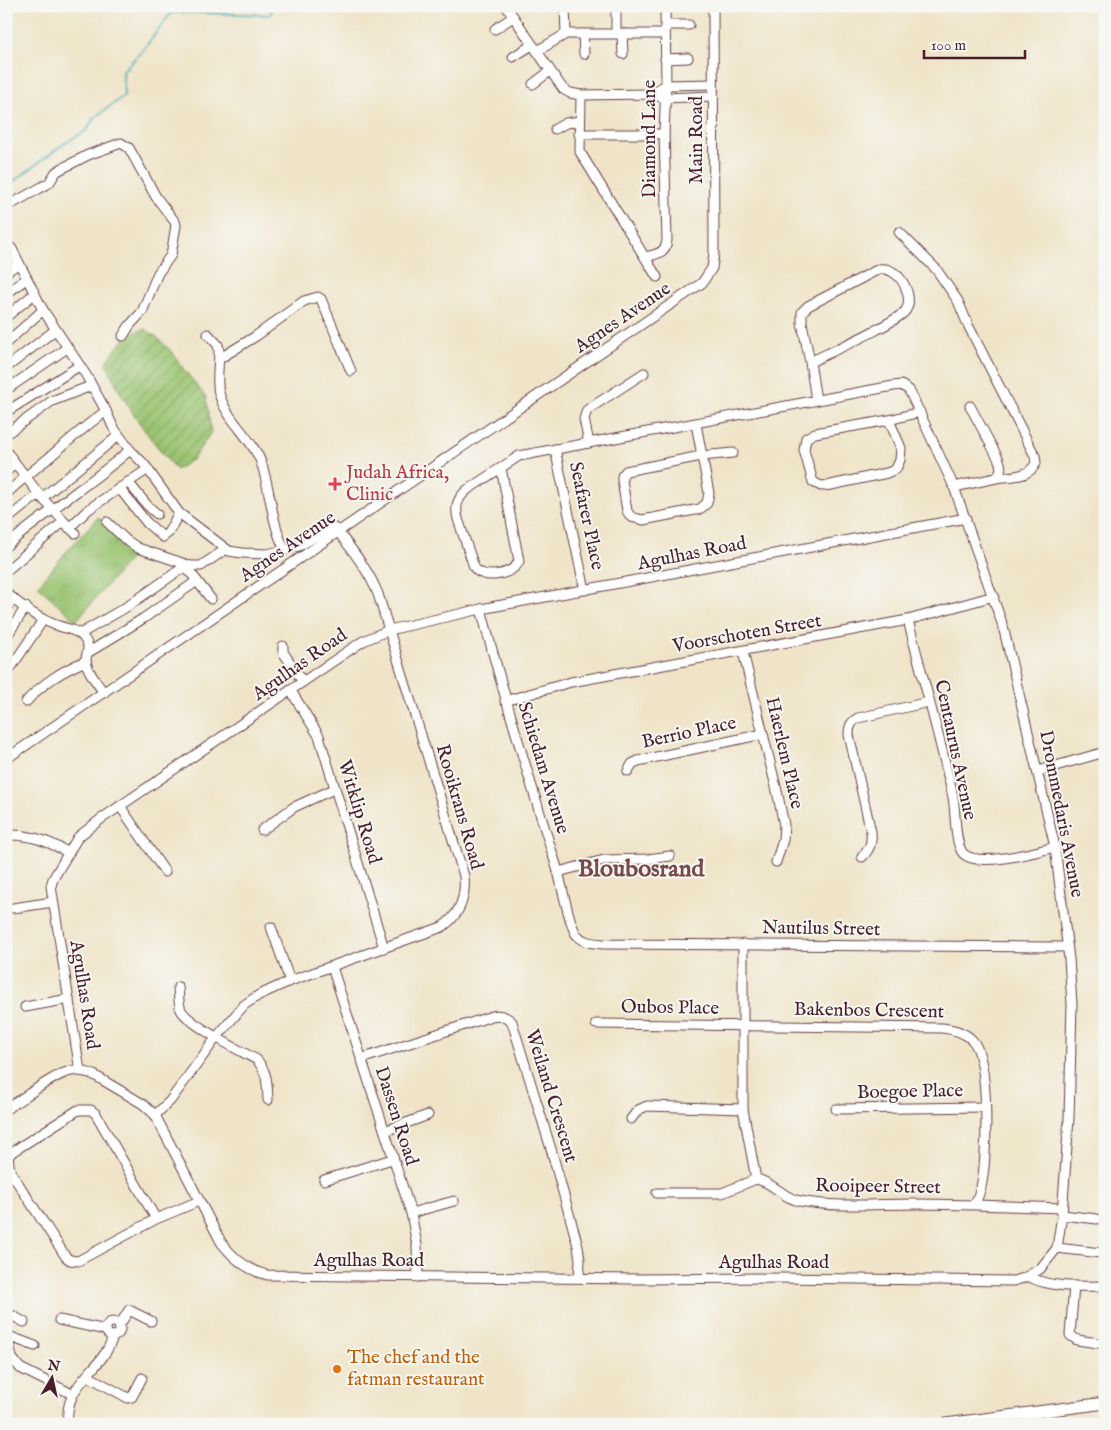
<svg xmlns="http://www.w3.org/2000/svg" width="1111" height="1430" font-family="'IM FELL English',serif">
	<style>
		.grass { fill: url(#grass-tufts); stroke: #72714d }
		.garden { fill: url(#garden-furrows); stroke: #72714d }
		.lines { fill: none; stroke-linecap: round; stroke-linejoin: round }
		.stream { stroke: #39abb3; stroke-width: 2 }
		.minor-casing { stroke: #633d43; stroke-width: 11 }
		.major-casing { stroke: #633d43; stroke-width: 13 }
		.minor { stroke: #fff; stroke-width: 9 }
		.major { stroke: #fff; stroke-width: 11 }
		.health-dot { fill: #e0444e; stroke: #f6f6f2; stroke-width: 2 }
		.food-dot { fill: #e8710a; stroke: #f6f6f2; stroke-width: 2 }
		.labels { text-anchor: middle; dominant-baseline: central; stroke-width: 4; stroke-linejoin: round; paint-order: stroke }
		.street-label { font-size: 19px; fill: #4a1f2b; stroke: #f6f6f2 }
		.health-label { font-size: 19px; fill: #be3a42; stroke: #f6f6f2; text-anchor: start }
		.food-label { font-size: 19px; fill: #c56008; stroke: #f6f6f2; text-anchor: start }
		.district-label { font-size: 24px; font-weight: bold; fill: #774a49; stroke: #f6f6f2 }
	</style>
	<defs>
		<pattern id="grass-tufts" width="24" height="20" patternUnits="userSpaceOnUse" patternTransform="scale(1.25)"><rect width="24" height="20" fill="#99c36f"/><path d="M3 7l-1-3M5 7V3M7 7l1-3M15 17l-1-3M17 17v-4M19 17l1-3" fill="none" stroke="#85a760"/></pattern>
		<pattern id="garden-furrows" width="10" height="10" patternUnits="userSpaceOnUse" patternTransform="scale(1.25)"><rect width="10" height="10" fill="#99c36f"/><path d="M-1 1l2-2M0 10L10 0M9 11l2-2" fill="none" stroke="#85a760"/></pattern>
	</defs>
	<rect width="100%" height="100%" fill="#f6f6f2"/>
	<filter id="ink" filterUnits="userSpaceOnUse"><feTurbulence type="fractalNoise" baseFrequency=".02" numOctaves="2"/><feDisplacementMap in="SourceGraphic" scale="10" xChannelSelector="R" yChannelSelector="G"/><feConvolveMatrix kernelMatrix="1 2 1 2 8 2 1 2 1" color-interpolation-filters="sRGB"/></filter>
	<filter id="wash" filterUnits="userSpaceOnUse"><feTurbulence type="fractalNoise" baseFrequency=".0096" numOctaves="4" result="noise"/><feDisplacementMap in="SourceGraphic" scale="20" xChannelSelector="R" yChannelSelector="G"/><feGaussianBlur stdDeviation="1.12" result="paint"/><feColorMatrix in="noise" values="0 0 0 0 0 0 0 0 0 0 0 0 0 0 0 0 0 1.4 0 .05"/><feComposite in="paint" operator="in"/></filter>
	<g filter="url(#wash)">
		<rect width="100%" height="100%" fill="#efe4c8"/>
		<path class="grass" d="M98,517l38,35 -60,69 -38,-35 27,-33z"/>
		<path class="garden" d="M145,329l12,8 16,16 9,14 24,30 5,35 -18,27 -17,11c-27,-32 -54,-68 -70,-107 10,-15 20,-30 39,-34z"/>
		<g class="lines">
			<path class="stream" d="M6,187l59,-44 22,-13 7,-12 30,-22 -1,-25 20,-21 29,-38 98,3 4,-9"/>
		</g>
	</g>
	<g filter="url(#ink)">
		<g class="lines">
			<defs>
				<g id="minor">
					<path d="M506,6l57,83 7,4 11,2 69,-1 15,4 48,-2"/>
					<path d="M565,6l1,28"/>
					<path d="M616,6v27"/>
					<path d="M665,25h24"/>
					<path d="M495,29l18,-12"/>
					<path d="M622,33l1,21"/>
					<path d="M583,34l1,20"/>
					<path d="M537,51l29,-17h98"/>
					<path d="M513,57l19,-12"/>
					<path d="M665,59l23,-1"/>
					<path d="M533,84l17,-13"/>
					<path d="M650,94l16,-9 47,-1"/>
					<path d="M581,95l-1,57 77,125"/>
					<path d="M555,129l11,-6 14,-2"/>
					<path d="M579,134h85"/>
					<path d="M6,207l43,-24 7,-11 5,-3 27,-14 33,-12 8,5 27,49 19,25 1,3 -5,30 -13,18 -16,39 -12,13 -7,11"/>
					<path d="M899,232l37,37 22,32 10,24 67,131 1,7c-7,15 -26,13 -40,15"/>
					<path d="M6,243l6,6 31,61 43,65 20,36 7,16 17,23 14,14 35,49 50,38 13,2 25,1 18,-4 14,-4 33,-19 4,2c16,21 32,40 42,65l86,282c2,21 -4,39 -22,51l-152,54 -31,14 -15,10 -28,33 -46,63 -15,14"/>
					<path d="M646,257c11,-3 20,-4 21,-17l-3,-106 2,-49 -1,-79"/>
					<path d="M6,272l12,-8"/>
					<path d="M6,294l20,-15"/>
					<path d="M6,317l28,-23"/>
					<path d="M208,334l10,11 1,6c0,14 -3,29 0,42 7,27 32,43 42,69 10,29 10,61 24,88"/>
					<path d="M6,343l37,-33"/>
					<path d="M219,359l37,-23 48,-35 14,-4 3,2 30,72"/>
					<path d="M810,362c18,-9 87,-39 96,-52 6,-10 0,-25 -7,-33 -6,-6 -12,-9 -20,-8l-71,37 -6,6v11l8,39 6,38"/>
					<path d="M6,368l49,-38"/>
					<path d="M6,390l61,-42"/>
					<path d="M6,412l73,-46"/>
					<path d="M889,420l12,28 -1,12 -4,9 -9,4 -56,12 -10,1 -8,-4 -9,-32 2,-12 9,-5 74,-13 31,-8"/>
					<path d="M696,424l13,69 -2,10 -7,6 -57,11 -12,-3 -4,-6 -5,-31v-4l4,-5 75,-15 32,-3"/>
					<path d="M6,434l46,-33 39,-15"/>
					<path d="M589,443l-5,-24 3,-9 57,-37"/>
					<path d="M555,449l30,141"/>
					<path d="M6,451l36,47 33,35"/>
					<path d="M6,472l9,-9"/>
					<path d="M128,482l19,23 10,9"/>
					<path d="M954,487l42,-9c6,-6 6,-12 2,-20l-28,-52"/>
					<path d="M119,488l28,35 16,14 5,-4 11,-20"/>
					<path d="M6,494c13,-12 25,-22 39,-33 20,-17 39,-34 61,-50"/>
					<path d="M42,498l76,-62"/>
					<path d="M6,520l33,-26"/>
					<path d="M107,522l19,18 12,8 53,18h10l25,-17"/>
					<path d="M69,528l20,-19 59,-40"/>
					<path d="M6,546c40,-34 84,-62 124,-96"/>
					<path d="M6,571l57,-49"/>
					<path d="M6,593c15,13 33,27 53,33 8,3 19,4 24,11 10,13 2,14 3,25 2,11 12,22 18,31"/>
					<path d="M6,609l7,-11"/>
					<path d="M481,609c23,87 49,173 76,259 5,16 11,53 19,66 7,9 17,9 28,10l463,3"/>
					<path d="M908,620c15,59 32,118 45,177 3,15 1,51 12,58 17,12 70,-3 90,-8"/>
					<path d="M80,634l48,-28 53,-37h5l4,3 21,27"/>
					<path d="M6,637l20,-30"/>
					<path d="M283,646v6l20,30"/>
					<path d="M89,652l55,-34 53,-37"/>
					<path d="M743,652l34,139 7,34 -1,15 -7,22"/>
					<path d="M6,675l37,-55"/>
					<path d="M291,691l28,45 65,212"/>
					<path d="M505,701l66,-19 337,-62 86,-24"/>
					<path d="M26,702c15,-18 39,-33 60,-41"/>
					<path d="M6,759l696,-476 10,-15 2,-15 -1,-247"/>
					<path d="M628,771l4,-7 6,-3 125,-27"/>
					<path d="M1038,771l67,-19"/>
					<path d="M120,806l45,66"/>
					<path d="M262,830l32,-23 40,-18"/>
					<path d="M6,835c24,-1 42,6 63,18"/>
					<path d="M862,857c8,-8 10,-14 9,-25l-22,-97c0,-9 2,-13 9,-17l71,-16"/>
					<path d="M558,872l46,-12 44,-1 22,-3"/>
					<path d="M13,908l40,-6"/>
					<path d="M271,927l19,54"/>
					<path d="M743,944v165l13,70c17,3 28,20 44,22 37,7 77,3 114,3 50,0 99,2 148,4"/>
					<path d="M332,967l79,246 6,32 1,32"/>
					<path d="M178,987c1,7 0,16 3,23 8,15 60,41 76,50 11,13 10,24 11,40"/>
					<path d="M25,1007l44,-8"/>
					<path d="M596,1024l346,4c11,1 24,5 31,13 17,20 14,115 9,141 -1,7 -4,15 -7,22"/>
					<path d="M361,1059l131,-43c8,-2 14,0 20,6l39,127 27,97 2,14 -1,17"/>
					<path d="M80,1071l-29,-185 2,-7 25,-42 23,-18 262,-178 26,-11 92,-21 485,-91"/>
					<path d="M6,1109c17,-10 48,-35 65,-38 9,-1 16,1 23,4l49,29 12,11 66,127c12,16 26,28 46,33l369,4 142,-1 235,3 11,-3 16,-9 17,-21 5,-33 7,-97 3,-114 -3,-45 -14,-112 -52,-221 -49,-139 -45,-97 -8,-5 -8,1 -374,70 -52,34c-10,9 -12,16 -9,29l16,48c8,14 40,8 45,-6l-18,-93"/>
					<path d="M836,1109l149,-2"/>
					<path d="M631,1119l7,-9 9,-4 96,3"/>
					<path d="M385,1131l43,-16"/>
					<path d="M324,1180l68,-21"/>
					<path d="M657,1193h65l34,-14"/>
					<path d="M411,1213l43,-12"/>
					<path d="M1062,1215l35,4"/>
					<path d="M156,1219l-60,-105 -5,-4h-13l-66,42 -4,5 2,14 56,86 4,3 8,1 78,-42 43,-18"/>
					<path d="M1057,1248l44,5"/>
					<path d="M1028,1276c23,13 52,10 77,10"/>
					<path d="M1074,1286l-4,49 7,5 28,4"/>
					<path d="M6,1315h5l13,7"/>
					<path d="M59,1320l47,10"/>
					<circle cx="113" cy="1329" r="7"/>
					<path d="M119,1326l10,-16 22,11"/>
					<path d="M6,1328l6,30 8,10 52,26"/>
					<path d="M8,1336l27,10"/>
					<path d="M88,1376l40,22 4,-1 10,-19"/>
					<path d="M68,1424c-5,-42 35,-52 45,-88"/>
				</g>
				<path id="major" d="M946,1424l159,-21"/>
			</defs>
			<use href="#minor" class="minor-casing"/>
			<use href="#major" class="major-casing"/>
			<use href="#minor" class="minor"/>
			<use href="#major" class="major"/>
		</g>
	</g>
	<path class="health-dot" d="M332.5 476.5h5v5h5v5h-5v5h-5v-5h-5v-5h5z"/>
	<circle class="food-dot" cx="337" cy="1369" r="5"/>
	<g class="labels">
		<g class="street-label">
			<text transform="translate(650 139) rotate(-90)">Diamond Lane</text>
			<text transform="translate(697 140) rotate(-90)">Main Road</text>
			<text transform="translate(623 318) rotate(-34)">Agnes Avenue</text>
			<text transform="translate(586 516) rotate(78)">Seafarer Place</text>
			<text transform="translate(288 547) rotate(-34)">Agnes Avenue</text>
			<text transform="translate(692 554) rotate(-11)">Agulhas Road</text>
			<text transform="translate(747 634) rotate(-10)">Voorschoten Street</text>
			<text transform="translate(300 665) rotate(-35)">Agulhas Road</text>
			<text transform="translate(689 733) rotate(-12)">Berrio Place</text>
			<text transform="translate(955 750) rotate(78)">Centaurus Avenue</text>
			<text transform="translate(784 753) rotate(77)">Haerlem Place</text>
			<text transform="translate(543 768) rotate(73)">Schiedam Avenue</text>
			<text transform="translate(459 807) rotate(74)">Rooikrans Road</text>
			<text transform="translate(359 812) rotate(73)">Witklip Road</text>
			<text transform="translate(1061 814) rotate(79)">Drommedaris Avenue</text>
			<text transform="translate(821 929) rotate(1)">Nautilus Street</text>
			<text transform="translate(84 995) rotate(81)">Agulhas Road</text>
			<text transform="translate(670 1008) rotate(1)">Oubos Place</text>
			<text transform="translate(869 1011) rotate(1)">Bakenbos Crescent</text>
			<text transform="translate(910 1092) rotate(-1)">Boegoe Place</text>
			<text transform="translate(551 1096) rotate(73)">Weiland Crescent</text>
			<text transform="translate(396 1116) rotate(72)">Dassen Road</text>
			<text transform="translate(878 1187) rotate(1)">Rooipeer Street</text>
			<text x="369" y="1261">Agulhas Road</text>
			<text x="774" y="1263">Agulhas Road</text>
		</g>
		<g class="health-label">
			<text x="346" y="473">Judah Africa,<tspan x="346" dy="22">Clinic</tspan></text>
		</g>
		<g class="food-label">
			<text x="347" y="1358">The chef and the<tspan x="347" dy="22">fatman restaurant</tspan></text>
		</g>
		<g class="district-label">
			<text x="641" y="869">Bloubosrand</text>
		</g>
	</g>
	<rect width="1111" height="1430" fill="none" stroke="#f6f6f2" stroke-width="25"/>
	<g transform="translate(52 1378) rotate(9)" stroke="#f6f6f2" stroke-width="4" paint-order="stroke">
	<path d="M0-4L9 19L0 12L-9 19Z" fill="#4a1f2b"/>
	<text y="-8" font-size="14" font-weight="bold" text-anchor="middle" fill="#4a1f2b">N</text>
	</g>
	<path d="M924 50v8h101v-8" fill="none" stroke="#4a1f2b" stroke-width="2.5"/>
	<text x="931" y="50" font-size="15" fill="#4a1f2b" stroke="#f6f6f2" stroke-width="4" paint-order="stroke">100 m</text>
</svg>
